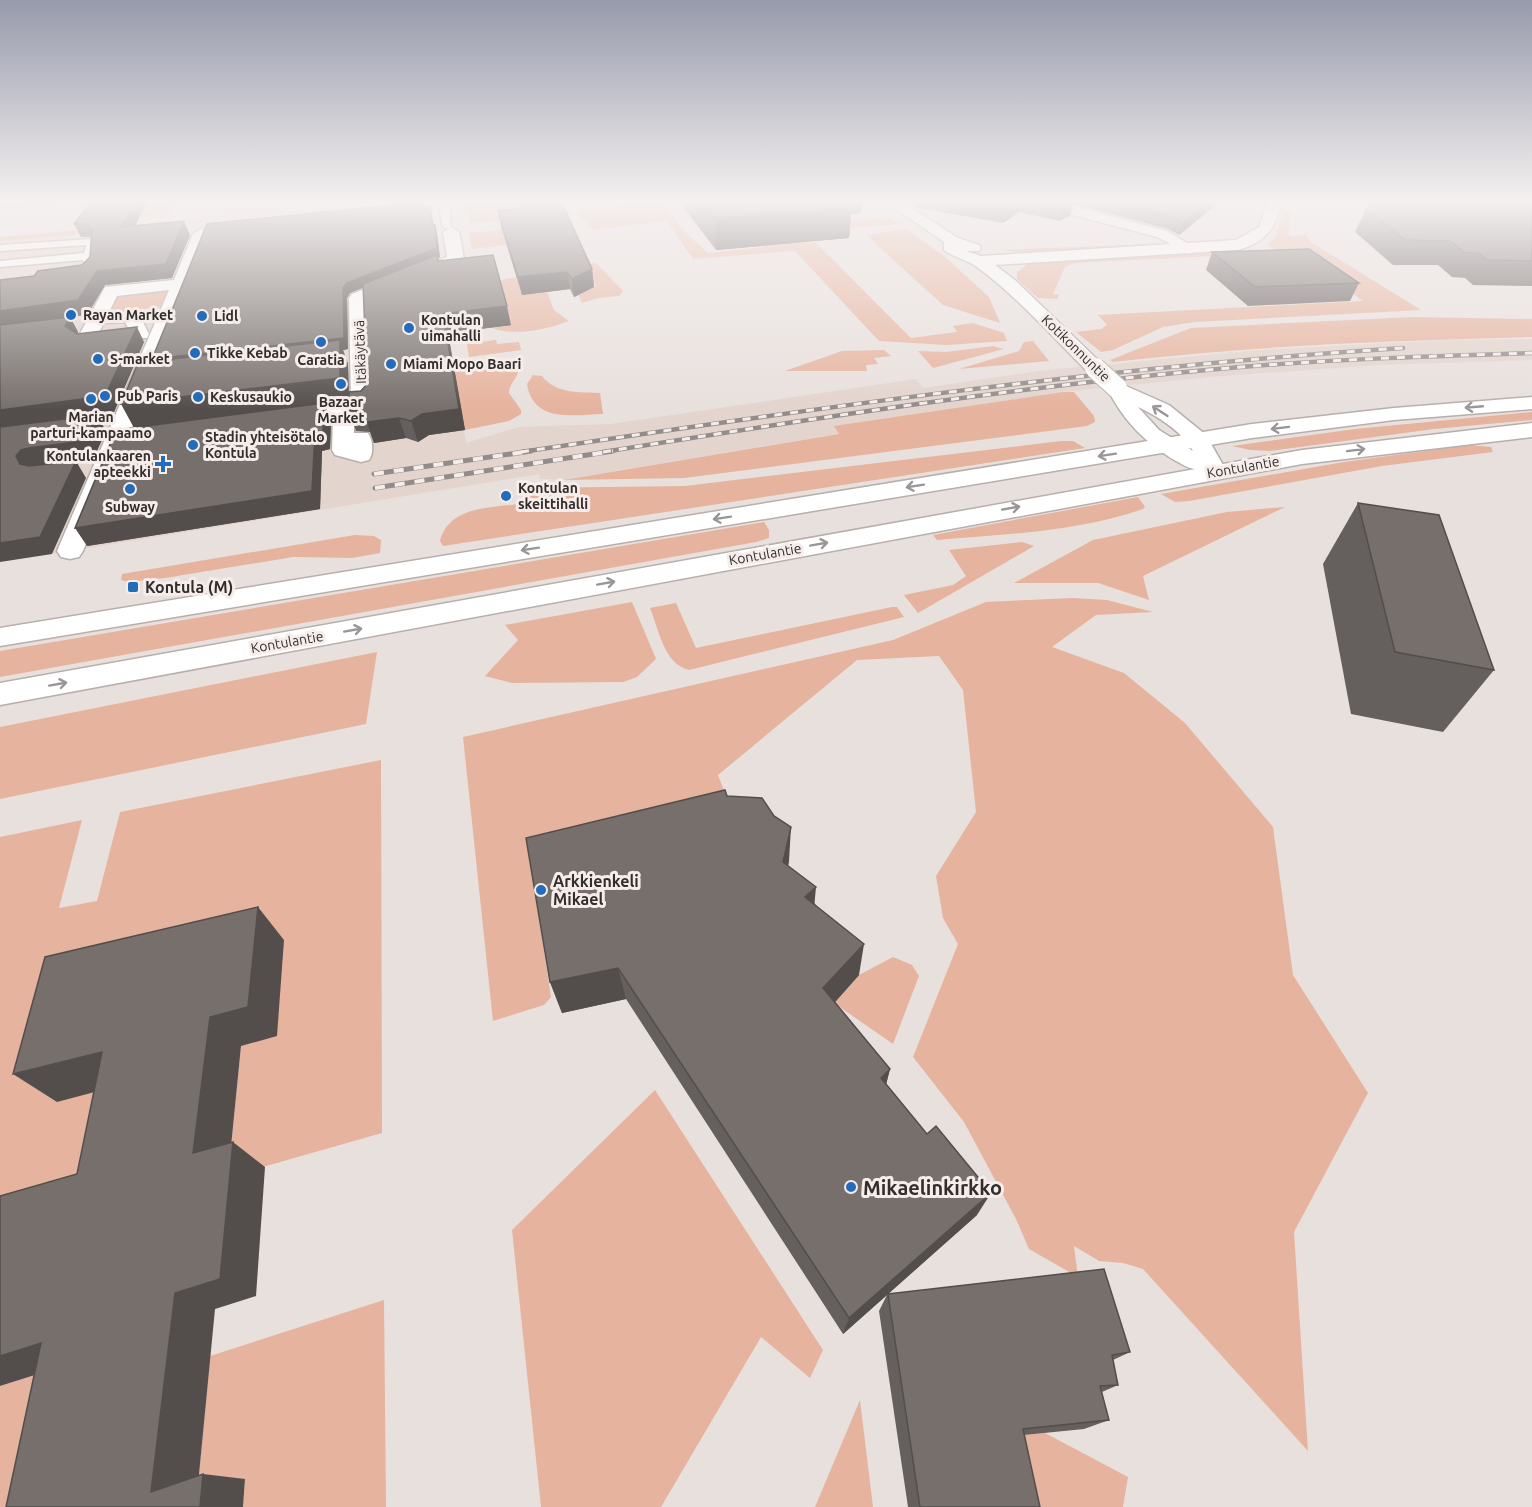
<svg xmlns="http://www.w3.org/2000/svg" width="1532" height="1507" font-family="Ubuntu,sans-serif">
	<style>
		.built { fill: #e3d4cd }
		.green { fill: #e6b39e }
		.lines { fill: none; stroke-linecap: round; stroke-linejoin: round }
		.lane-casing { stroke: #b6afab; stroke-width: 3 }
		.street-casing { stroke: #b6afab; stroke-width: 3 }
		.secondary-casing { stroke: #b6afab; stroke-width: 3 }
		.primary-casing { stroke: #b6afab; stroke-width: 3 }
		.lane { fill: #fff; fill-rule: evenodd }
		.street { fill: #fff; fill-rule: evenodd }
		.secondary { fill: #fff; fill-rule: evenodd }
		.primary { fill: #fff; fill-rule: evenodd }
		.rail-far1-casing { stroke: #928c8a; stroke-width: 4.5 }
		.rail-casing { stroke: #928c8a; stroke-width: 5 }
		.rail-far1 { stroke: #f6edea; stroke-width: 3; stroke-dasharray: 8; stroke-linecap: butt }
		.rail { stroke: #f6edea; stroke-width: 4; stroke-dasharray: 10; stroke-linecap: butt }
		.secondary-bridge-casing { stroke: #b6afab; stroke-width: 22; stroke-linecap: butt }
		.secondary-bridge { stroke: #fff; stroke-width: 20 }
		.wall { fill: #655f5d; fill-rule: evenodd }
		.shaded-wall { fill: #534e4c }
		.building { fill: #766f6c; stroke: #534e4c; stroke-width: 1.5 }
		.oneway { stroke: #989696 }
		.poi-dot { fill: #226cbb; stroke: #f6edea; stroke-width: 2 }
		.labels { text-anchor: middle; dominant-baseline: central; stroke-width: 6; stroke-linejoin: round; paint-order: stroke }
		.far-poi-label { font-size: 14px; font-weight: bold; fill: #312e2d; stroke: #f6edea; text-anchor: start }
		.far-street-label { font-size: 14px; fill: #312e2d; stroke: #f6edea }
		.poi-label { font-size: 16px; font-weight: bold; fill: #312e2d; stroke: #f6edea; text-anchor: start }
		.near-poi-label { font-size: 20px; font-weight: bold; fill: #312e2d; stroke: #f6edea; text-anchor: start }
	</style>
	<rect width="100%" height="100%" fill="#e8e0dd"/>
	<path class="built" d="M223,199h128l-4,146 33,-4 72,13 14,89 53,-16 92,-3 305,-45 7,9 115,-17 220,-21 190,-10 84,-1v21l-153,5 -169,12 -147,15 -228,34 4,8 -275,46 -24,-1 -1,-5 -487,80 11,-27 -63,-15v-275l216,-19z"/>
	<g class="green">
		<path d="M0,199h176l-7,15 -69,6 14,-20 -114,9z"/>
		<path d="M464,199h64l7,16 34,-4v5l-99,7z"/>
		<path d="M662,203l25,31 21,19 56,-6 -15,-18 140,-12 10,7 -109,9 9,10 16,-1 96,96 46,-6 -4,-6 20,-3 31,10 3,8 -61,4 -67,-4 -84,-90 -102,8 -26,-38 -75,9 -13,-15 2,-5z"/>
		<path d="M1284,209l7,2 -3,22 3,4 14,-3 6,8 110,68 -226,12 -32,5 -50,23 -12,2 -25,-20 25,-3 6,-4 -9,-10 265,-14 -68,-48 -14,1 -13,-9 8,-9z"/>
		<path d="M906,229l37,26 46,42 11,26 -57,-18 -77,-70z"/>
		<path d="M78,230l-4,5 -74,6v-4z"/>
		<path d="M502,230l4,15 -34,4 -3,-16z"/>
		<path d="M1150,244l3,2 -135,6 -18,-2z"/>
		<path d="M1209,252l4,4 -139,7 -9,4 -12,27 6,1 -2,4 -19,-1 -21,-19v-7l11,-8 35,-6z"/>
		<path d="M596,263l27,28 -4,5 -21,2 -16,5 -6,-14 20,-3 -10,-22z"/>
		<path d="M516,277l6,18 25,-3 7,18 15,11c-20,8 -53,15 -74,8l-2,-1 18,-3 -14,-44z"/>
		<path d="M174,288l-6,17 -62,10 10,-21z"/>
		<path d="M1412,317l120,2v18c-140,3 -280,9 -419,25l-3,-2 81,-32z"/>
		<path d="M496,340l1,4 22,-2 2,8 -52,7 -2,-13z"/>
		<path d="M1033,341l16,20 -90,8 60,-18 5,-9z"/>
		<path d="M993,346l11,3 -71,19 -15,-17 28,1z"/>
		<path d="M884,350l7,6 -17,2 4,6 -12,1 1,6h-82l57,-20z"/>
		<path d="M500,362l18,3c3,12 -9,17 -9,28l12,17v4l-12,7 -44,9 -11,-62z"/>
		<path d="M533,375l9,1c14,18 37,16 58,17l3,21c-30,1 -70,9 -76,-30z"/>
		<path d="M1063,392h11l20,24 1,6 -8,4 -403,52 -120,2 275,-46 -5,-8z"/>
		<path d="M1532,412v8l-98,9 -164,22 -20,-1 -18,-4 123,-17z"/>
		<path d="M1061,441h12l12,7 -642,98 -3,-5c10,-37 55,-33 86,-38l-2,-15 161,-2z"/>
		<path d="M1469,445l22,2 2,5 -111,14 -193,35 -14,1 -14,-8 183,-32z"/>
		<path d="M1138,497l7,10 -2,2c-66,23 -137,25 -206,31l-4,-5z"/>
		<path d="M1285,507l-142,69 6,24 -51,-17h-84l79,-43 134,-28z"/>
		<path d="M764,522l5,8v8l-13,4 -756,135v-26z"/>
		<path d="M355,535l19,1 7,4 -1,13 -28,5 -59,-1 -128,21 -36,4 -8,-2 1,-6z"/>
		<path d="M1022,542l12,4 -116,67 -14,-18 49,-10 13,-9 -17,-26z"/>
		<path d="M1073,598l34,2 46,12 -57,3 -44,32 72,26 61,50 88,104 20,148 75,118 -74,139 14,219 -165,-182 -20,-6 -24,-2 -25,-15 4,31 -49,-28 -13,-30 -52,-97 -51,-65 45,-113 -15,-26 -7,-42 40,-64 -13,-122 -24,-34 -82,4 -139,115 21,55 -207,42 19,125 -7,8 -51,16 -30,-284 430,-97 93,-38z"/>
		<path d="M632,602l24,57 -19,18 -14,5 -111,1 -27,-7 33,-36 -13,-15z"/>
		<path d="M676,603l20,45 196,-41h5l7,10 -215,53c-25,-6 -30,-40 -39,-62z"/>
		<path d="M377,652l-11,72 -366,75v-72z"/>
		<path d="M381,760l1,373 -154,44 13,-131 43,-106 -227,161 83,-21 -140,263v-506l82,-17 -23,88 38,-7 23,-89z"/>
		<path d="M893,957l19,8 7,11 -26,68 -59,-41 25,-28z"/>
		<path d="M655,1090l168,260 -13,28 -49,-41 -100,170h-120l-29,-277z"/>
		<path d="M384,1300l2,207h-143l2,-27 -48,15 13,-139z"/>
		<path d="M92,1357l-27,150h-65v-121z"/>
		<path d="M860,1400l13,107h-58z"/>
		<path d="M1045,1433l83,44 -5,30h-104l-15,-70z"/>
	</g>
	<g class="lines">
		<defs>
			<g id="lane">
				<path d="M438,199h10l3,30 -8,-2z"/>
				<path d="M92,239l5,3 -4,14 2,15 -14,9 -9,-2 13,-8 -2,-10 -83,7v-6l84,-8 2,-8 -86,6v-6z"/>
			</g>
			<g id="street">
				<path d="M1022,199h23l122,32 30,18 -8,5 -32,-17 -133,-35z"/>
				<path d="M451,227l8,5 5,27 -2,3 -95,39 5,104 -4,4 -14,1v23h14c5,8 6,20 1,27l-8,2 -26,-7 -3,-5 1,-32 -51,6 -8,-1 -3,-5 3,-5 8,-1 62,-8 7,1 -2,-107 3,-4 95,-37 -4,-25z"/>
				<path d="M201,229l8,5 -126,317 -4,6 -9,2 -9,-2 -4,-6 112,-261 -52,6 -8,16h29l11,22 -2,4h-14l-8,-16 -21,1 -6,11 28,-1 2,4 -2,4 -41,6 -9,-6 29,-54 69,-7 19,-46z"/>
			</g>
			<g id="secondary">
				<path d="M882,199h16l60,39 21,7 2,3 -2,3h-13l15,5 255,-16 23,-13 10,-28h14c-7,28 -16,43 -45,51l-243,15 21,16 86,83 3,4 -3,4h-14c-36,-35 -70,-75 -111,-105 -9,-7 -22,-9 -33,-17v-8z"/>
				<path d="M1117,382l52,23 37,30 21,37 -4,5h-16l-5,-8c-10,2 -18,-4 -26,-8 -32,-19 -53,-41 -69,-73l3,-4zM1138,407c19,9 45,25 55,44l-34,-21z"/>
			</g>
			<g id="primary">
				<path d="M1532,397v12l-138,11 -142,18 -1252,208v-18l1252,-204 142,-16z"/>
				<path d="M1532,423v14l-230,27 -1302,241v-22l1302,-233z"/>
			</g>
		</defs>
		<use href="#lane" class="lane-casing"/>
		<use href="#street" class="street-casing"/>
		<use href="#secondary" class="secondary-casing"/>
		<use href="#primary" class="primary-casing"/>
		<use href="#lane" class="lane"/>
		<use href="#street" class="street"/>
		<use href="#secondary" class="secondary"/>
		<use href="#primary" class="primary"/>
		<defs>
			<g id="rail-far1">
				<path d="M521,452c293,-44 586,-85 882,-104"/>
				<path d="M603,452c212,-34 424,-67 638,-85 97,-8 194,-11 291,-14"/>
			</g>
			<g id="rail">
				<path d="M374,474l157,-23"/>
				<path d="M375,488l238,-37"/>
			</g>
		</defs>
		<use href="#rail-far1" class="rail-far1-casing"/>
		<use href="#rail" class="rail-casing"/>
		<use href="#rail-far1" class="rail-far1"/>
		<use href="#rail" class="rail"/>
		<defs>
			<path id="secondary-bridge" d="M1095,368l22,20"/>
		</defs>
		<use href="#secondary-bridge" class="secondary-bridge-casing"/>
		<use href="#secondary-bridge" class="secondary-bridge"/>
	</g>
	<g class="wall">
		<path d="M518,199h42l32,70 2,18 -20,10 -4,-8 -48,6 -21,-68 -3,-16 24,-2 -3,-5z"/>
		<path d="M677,199h185l-1,14 -10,1 -2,24 -133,12z"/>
		<path d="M915,199h136l22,6 -3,11 -11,5 -40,-9 -16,11 -89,-16z"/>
		<path d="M1054,199h169l-44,36 -11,-6z"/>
		<path d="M1532,199v87l-59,-1 -8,-7 -13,-1 -14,-12h-45l-38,-33 11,-23z"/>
		<path d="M147,202l-12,24 55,9 -18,43 -67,7 -18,30 -17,2 8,15 -1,2 67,8 -30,70 -114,15 34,-151 48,-11 8,-8 2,-20h-11l-7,-13z"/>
		<path d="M422,206h8l4,19h1l2,9 3,23 -2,1v3l73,64 -63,8 17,97 -36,5 -11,7 -12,-4 -32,5 -4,-11 -14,-1 -7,-21v-8l-24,3 6,16 -1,28 -8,2 -2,58 -233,37 47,-119 19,-66zM364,287l3,97 -18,18 -1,-38 -5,-14 5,-1 -1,-51 3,-5z"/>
		<path d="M1212,252l147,31 -9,18 -102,5 -42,-36z"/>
		<path d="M1358,503l136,167 -51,62 -92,-18 -28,-150z"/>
		<path d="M727,796l62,65 -1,5 27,38 44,71 -24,27 55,67 -4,15 91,131 -89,79 242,58 -17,8 5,25 -16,7 7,28 -25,9 -60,6 16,72h-132l-29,-196 8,-16 -44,39 -217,-335 -64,14 -12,-31z"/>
	</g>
	<g class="shaded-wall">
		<path d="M137,199h9l1,3 -19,38 -7,-13z"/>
		<path d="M827,199h35l-1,14 -10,1 -2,24 -133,12 -1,-32z"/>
		<path d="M1213,199h10l-44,36 4,-12z"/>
		<path d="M1021,200l-2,12 -16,11 2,-12z"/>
		<path d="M1073,205l-3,11 -11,5 3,-12z"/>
		<path d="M184,221l6,14 -18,43 -67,7 -18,30 -17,2 8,15 -4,10 -74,-15v-16l97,-40z"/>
		<path d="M435,225l2,9 3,23 -2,1 4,22 -5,-22 -87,35 -3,5 1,51 -5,1 5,14 1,38 -24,3 6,16 -1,28 -8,2 -2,58 -233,37 -12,-18 59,-100 -13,-24 36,-35 -5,-10 191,-71 4,-5z"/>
		<path d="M592,269l2,18 -20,10 -2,-18z"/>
		<path d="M567,272l3,17 -48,6 -4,-18z"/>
		<path d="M507,306l4,19 -63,8 17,97 -36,5 -11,7 -7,-21 32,-107z"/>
		<path d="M137,327l7,15 -30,70 -114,15v-17z"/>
		<path d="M97,415l9,16 -12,27 -54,7 -8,2 -12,-3 -4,-8 5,-6z"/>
		<path d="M399,418l7,20 -32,5 -7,-21z"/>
		<path d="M76,461l10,17 -34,76 -52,8v-19z"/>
		<path d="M791,827l-2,34 -7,34 1,-33z"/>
		<path d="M816,887l-3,33 -8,-23z"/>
		<path d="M258,907l26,33 -7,96 -36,10 -13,131 -35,-24 17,-136z"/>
		<path d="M864,944l-5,31 -39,44 3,-31z"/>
		<path d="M618,968l8,31 -64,14 -12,-31z"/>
		<path d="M102,1052l38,28 -83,22 -44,-28z"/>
		<path d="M890,1069l-7,28 -2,-19z"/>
		<path d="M233,1142l32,25 -9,129 -41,13 -18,186 -46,-3 24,-199z"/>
		<path d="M991,1193l-14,22 -134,119 6,-16z"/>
		<path d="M41,1343l51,14 -92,29v-30z"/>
		<path d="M203,1474l42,5 -2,28h-43z"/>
	</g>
	<g class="building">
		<path d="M94,199h43l-16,28 63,-6 -18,43 -69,7 -19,29 -78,11v-31l34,-4 4,-5 44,-6 8,-8 2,-28 -6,-5h-12z"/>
		<path d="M523,199h37l32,70 -20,10 -5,-7 -49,5 -20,-66 31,-3z"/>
		<path d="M699,199h142l10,8 -136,11z"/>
		<path d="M937,199h114l22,6 -11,4 -41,-9 -16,11z"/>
		<path d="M1101,199h112l-30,24 -12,-6z"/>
		<path d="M1378,199h154v62l-45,-1 -9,-7h-13l-15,-12 -45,-1 -39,-31z"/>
		<path d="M420,202l2,4h8l2,19h3l2,23 -90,35 -4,5 1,50 -192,21 55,-135z"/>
		<path d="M1309,249l50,34 -104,4 -43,-35z"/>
		<path d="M437,255l1,6 55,-6 14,51 -64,8 16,95 -37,5 -11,7 -12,-3 -32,4 -4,-11 -14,-1v-18l12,-1 6,-7 -4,-100z"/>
		<path d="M70,317l-5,9 12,8 60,-7 -32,69 -105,14v-85z"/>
		<path d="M340,340v38l-219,26 17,-41z"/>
		<path d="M324,403l-1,29 -8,1 -3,58 -237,37 41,-98z"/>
		<path d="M97,415l-13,26 -55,7 -8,2 -5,6 4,8 9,2 47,-5 -36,76 -40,6v-116z"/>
		<path d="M1358,503l81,12 55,155 -99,-18z"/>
		<path d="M725,790l2,6 35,2 12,18 17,11 -8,35 33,25 -11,10 59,47 -41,44 67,81 -9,9 46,56 9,-8 55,67 -142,125 -231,-350 -68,14 -24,-144z"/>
		<path d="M258,907l-10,100 -38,10 -17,136 40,-11 -13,137 -45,14 -24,199 52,-18 -3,33h-194l35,-164 -41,13v-160l77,-22 25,-122 -89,22 32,-117z"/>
		<path d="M1104,1269l26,83 -18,3 6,30 -18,1 9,34 -86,9 17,78h-120l-32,-213z"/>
	</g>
	<defs><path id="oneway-shaft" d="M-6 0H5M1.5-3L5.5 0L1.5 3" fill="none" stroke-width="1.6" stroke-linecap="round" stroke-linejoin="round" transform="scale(1.5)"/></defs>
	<g class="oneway">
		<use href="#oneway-shaft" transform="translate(1474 407) rotate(175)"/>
		<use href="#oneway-shaft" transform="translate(1160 411) rotate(-147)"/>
		<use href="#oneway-shaft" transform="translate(1280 428) rotate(173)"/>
		<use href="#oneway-shaft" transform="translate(1356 450) rotate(-7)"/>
		<use href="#oneway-shaft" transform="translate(1107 455) rotate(171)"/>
		<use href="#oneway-shaft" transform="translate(915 486) rotate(171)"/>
		<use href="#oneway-shaft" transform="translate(1011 508) rotate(-10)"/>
		<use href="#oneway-shaft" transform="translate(722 518) rotate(171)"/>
		<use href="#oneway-shaft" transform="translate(819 544) rotate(-10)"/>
		<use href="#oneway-shaft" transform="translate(530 549) rotate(171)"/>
		<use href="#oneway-shaft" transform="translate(606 583) rotate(-10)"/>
		<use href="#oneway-shaft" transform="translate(353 630) rotate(-10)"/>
		<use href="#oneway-shaft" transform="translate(58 684) rotate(-10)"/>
	</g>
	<linearGradient id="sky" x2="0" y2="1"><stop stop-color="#979aac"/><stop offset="0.49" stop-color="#f5f1f0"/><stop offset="1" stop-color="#f5f1f0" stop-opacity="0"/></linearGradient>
	<rect width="1532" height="410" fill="url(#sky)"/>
	<g class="poi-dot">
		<circle cx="71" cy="315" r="6"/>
		<circle cx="202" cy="316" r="6"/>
		<circle cx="409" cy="328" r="6"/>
		<circle cx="321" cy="342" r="6"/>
		<circle cx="195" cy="353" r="6"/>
		<circle cx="98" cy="359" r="6"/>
		<circle cx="391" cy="364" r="6"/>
		<circle cx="341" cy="384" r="6"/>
		<circle cx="105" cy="396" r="6"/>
		<circle cx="198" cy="397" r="6"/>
		<circle cx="91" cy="399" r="6"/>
		<circle cx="193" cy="445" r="6"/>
		<path d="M160 455h6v6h6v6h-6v6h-6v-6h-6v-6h6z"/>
		<circle cx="130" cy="489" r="6"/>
		<circle cx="506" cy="496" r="6"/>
		<rect x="127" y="581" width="12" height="12" rx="3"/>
		<circle cx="541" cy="890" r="6"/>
		<circle cx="851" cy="1187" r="6"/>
	</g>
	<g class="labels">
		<g class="far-poi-label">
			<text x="83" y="315">Rayan Market</text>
			<text x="214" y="316">Lidl</text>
			<text x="421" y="320">Kontulan<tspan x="421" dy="16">uimahalli</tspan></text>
			<text x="207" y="353">Tikke Kebab</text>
			<text x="110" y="359">S-market</text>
			<text x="321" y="360" text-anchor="middle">Caratia</text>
			<text x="403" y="364">Miami Mopo Baari</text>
			<text x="117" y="396">Pub Paris</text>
			<text x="210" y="397">Keskusaukio</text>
			<text x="341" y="402" text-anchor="middle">Bazaar<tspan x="341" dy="16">Market</tspan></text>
			<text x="91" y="417" text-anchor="middle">Marian<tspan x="91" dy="16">parturi-kampaamo</tspan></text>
			<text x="205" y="437">Stadin yhteisötalo<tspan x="205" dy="16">Kontula</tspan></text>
			<text x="151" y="456" text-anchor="end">Kontulankaaren<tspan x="151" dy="16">apteekki</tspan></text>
			<text x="518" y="488">Kontulan<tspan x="518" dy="16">skeittihalli</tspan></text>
			<text x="130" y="507" text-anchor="middle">Subway</text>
		</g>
		<g class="far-street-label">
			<text transform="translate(1076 348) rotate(44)">Kotikonnuntie</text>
			<text transform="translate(360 352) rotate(-92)">Itäkäytävä</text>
			<text transform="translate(1243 467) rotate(-10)">Kontulantie</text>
			<text transform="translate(765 554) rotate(-10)">Kontulantie</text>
			<text transform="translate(287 642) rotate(-10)">Kontulantie</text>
		</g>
		<g class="poi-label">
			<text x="145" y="587">Kontula (M)</text>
			<text x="553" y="881">Arkkienkeli<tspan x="553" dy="18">Mikael</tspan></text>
		</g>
		<g class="near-poi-label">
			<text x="863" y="1187">Mikaelinkirkko</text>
		</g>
	</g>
</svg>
